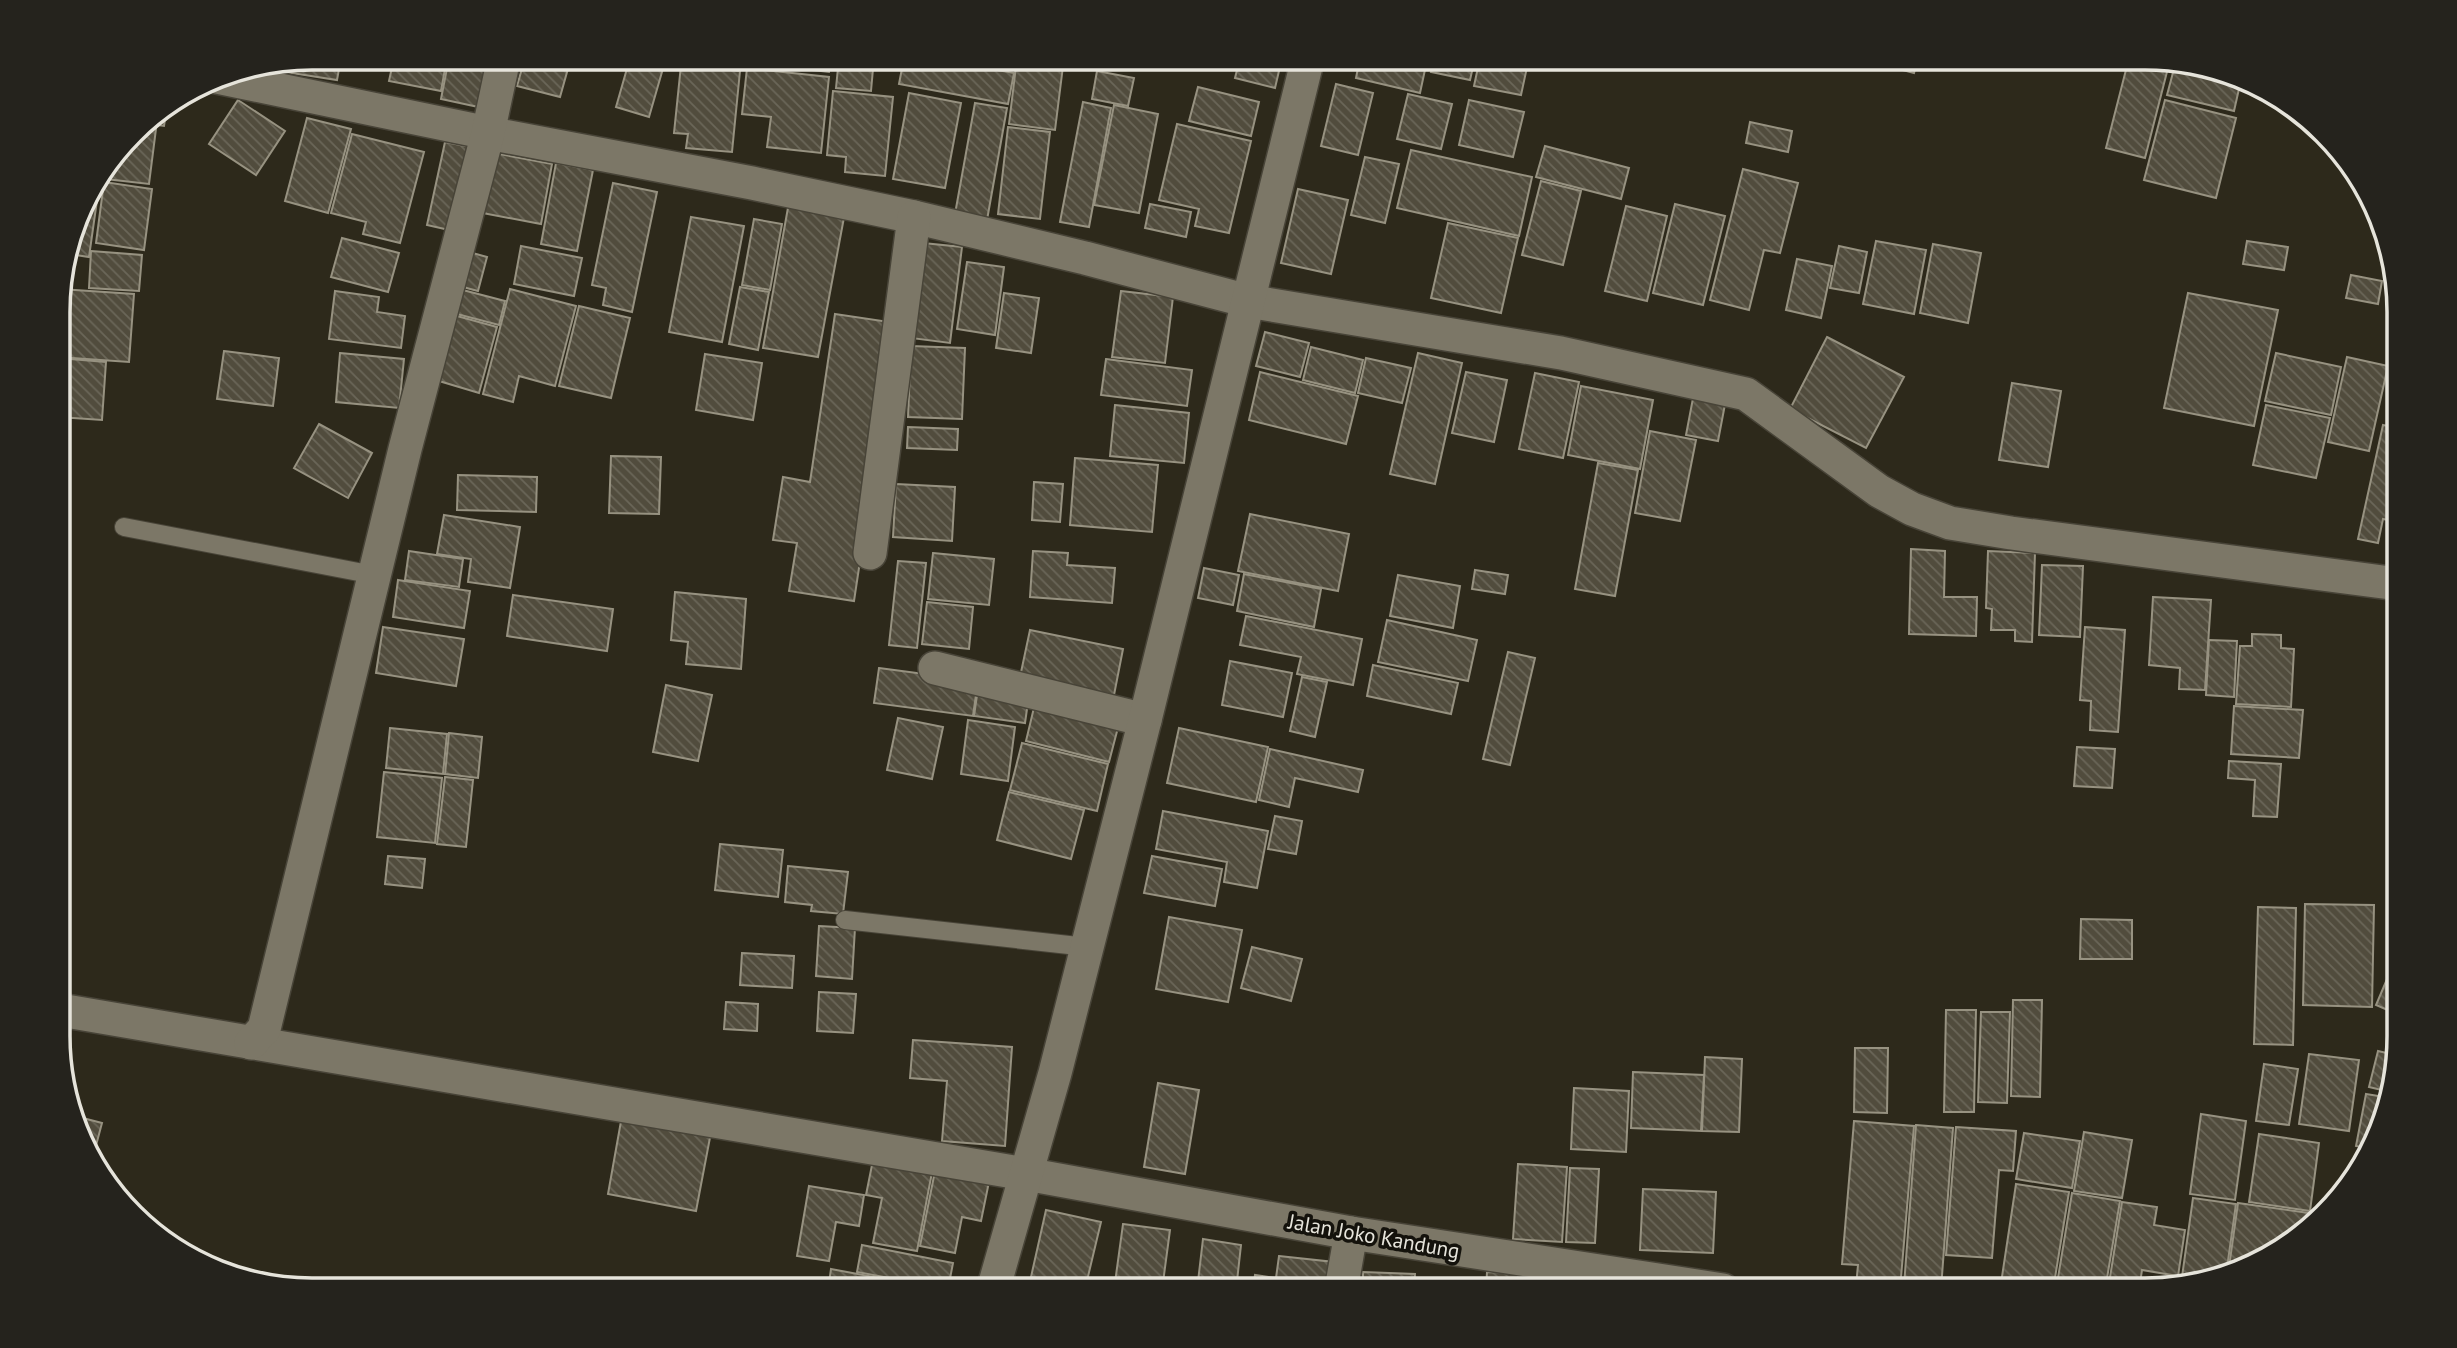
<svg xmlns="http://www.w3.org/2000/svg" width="2457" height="1348" font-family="'PT Sans',sans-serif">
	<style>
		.building { fill: url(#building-back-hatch); stroke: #979281; stroke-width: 2 }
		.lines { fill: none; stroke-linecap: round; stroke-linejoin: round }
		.lane-casing { stroke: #484438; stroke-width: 20 }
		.street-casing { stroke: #484438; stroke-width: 36 }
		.lane { stroke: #7c7767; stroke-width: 18 }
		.street { stroke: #7c7767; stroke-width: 33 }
		.labels { text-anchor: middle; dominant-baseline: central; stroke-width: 7; stroke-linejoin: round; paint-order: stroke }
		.street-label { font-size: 21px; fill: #e6e4db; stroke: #14120c }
		.rim { fill: none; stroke: #e6e4db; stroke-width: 3.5 }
	</style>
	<defs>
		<pattern id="building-back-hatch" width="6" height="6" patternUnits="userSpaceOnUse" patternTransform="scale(1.75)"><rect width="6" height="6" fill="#514c3d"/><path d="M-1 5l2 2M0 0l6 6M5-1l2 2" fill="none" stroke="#6a6658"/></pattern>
	</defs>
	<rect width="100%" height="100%" fill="#2d291b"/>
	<g class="building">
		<path d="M312,58h29l-4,22 -52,-8 2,-9z"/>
		<path d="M357,58h35l-1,6z"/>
		<path d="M394,58h53l-6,33 -52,-10z"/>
		<path d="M449,58h44l-10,50 -42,-9z"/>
		<path d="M525,58h46l-11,39 -43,-11z"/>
		<path d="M630,58h36l-17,59 -33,-10z"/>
		<path d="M721,58h42v6l-42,-3z"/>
		<path d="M778,58h53l-2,14 -52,-6z"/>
		<path d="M839,58h35l-3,33 -35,-3z"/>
		<path d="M904,58h27l83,15 -6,31 -109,-20z"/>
		<path d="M1017,58h47l-9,72 -46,-6z"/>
		<path d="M1240,58h42l-7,30 -40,-10z"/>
		<path d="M1360,58h34l32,7 -6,28 -64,-15z"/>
		<path d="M1435,58h40l-5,22 -39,-8z"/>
		<path d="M1480,58h49l-8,37 -47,-9z"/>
		<path d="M1881,58h37l-4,15 -34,-9z"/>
		<path d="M2129,58h16l24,6 -24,94 -39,-10z"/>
		<path d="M681,65l59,6 -8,81 -46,-4 2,-14 -14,-1z"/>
		<path d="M2175,65l66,15 -7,31 -67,-16z"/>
		<path d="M747,68l82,9 -8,76 -54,-6 4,-30 -29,-3z"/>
		<path d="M1097,71l37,7 -6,28 -36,-7z"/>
		<path d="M1336,84l37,9 -15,62 -37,-9z"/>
		<path d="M1198,87l61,15 -8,34 -62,-15z"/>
		<path d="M833,91l60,6 -8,79 -40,-4 1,-15 -19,-2z"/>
		<path d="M909,93l52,10 -16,85 -52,-9z"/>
		<path d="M1408,94l44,10 -11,45 -44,-10z"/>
		<path d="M238,100l47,31 -29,44 -47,-31z"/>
		<path d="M1469,100l55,12 -11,45 -54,-12z"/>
		<path d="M2165,100l71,18 -20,80 -72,-18z"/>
		<path d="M1083,102l28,6 -22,119 -29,-5z"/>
		<path d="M975,103l32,5 -20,112 -32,-6z"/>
		<path d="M1114,105l44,9 -19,99 -45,-8z"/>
		<path d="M167,107l-3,19 -22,-3 2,-2z"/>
		<path d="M307,118l44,11 -23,84 -43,-12z"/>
		<path d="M1750,122l42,9 -4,21 -42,-9z"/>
		<path d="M1177,124l74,17 -22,92 -34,-7 4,-17 -40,-9z"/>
		<path d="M139,127l17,2 -7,55 -43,-5 1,-10z"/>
		<path d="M1008,127l42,5 -10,87 -42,-5z"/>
		<path d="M352,134l72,18 -24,91 -37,-9 3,-12 -35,-9z"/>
		<path d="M445,142l31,6 -18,84 -31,-7z"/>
		<path d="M1545,146l84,22 -8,31 -85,-22z"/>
		<path d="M1411,150l121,27 -13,59 -122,-28z"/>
		<path d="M494,153l58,11 -11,60 -69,-13z"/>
		<path d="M1365,157l34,7 -14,59 -34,-8z"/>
		<path d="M556,163l37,7 -16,81 -36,-7z"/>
		<path d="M1743,169l55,14 -18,70 -16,-3 -15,60 -39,-10z"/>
		<path d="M100,179l-11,78 -20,-3 15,-54z"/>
		<path d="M1541,181l40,10 -18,74 -41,-10z"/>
		<path d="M104,182l48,7 -8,61 -48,-7z"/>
		<path d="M613,183l44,9 -25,120 -29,-7 3,-17 -14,-3z"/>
		<path d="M1298,189l50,11 -17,74 -50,-11z"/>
		<path d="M789,202l56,10 -27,145 -55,-9z"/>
		<path d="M1150,204l41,8 -5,25 -41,-9z"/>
		<path d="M1675,204l50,12 -22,89 -50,-12z"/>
		<path d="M1626,206l41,10 -20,85 -42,-10z"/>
		<path d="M691,217l53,9 -22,116 -53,-10z"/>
		<path d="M754,219l28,5 -12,66 -28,-5z"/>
		<path d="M1448,223l70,15 -17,75 -70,-15z"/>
		<path d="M342,238l57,15 -11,39 -57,-15z"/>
		<path d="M1876,241l50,9 -12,64 -51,-10z"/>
		<path d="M2247,241l41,6 -4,23 -41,-6z"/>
		<path d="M923,243l39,4 -12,96 -39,-5z"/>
		<path d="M1933,244l48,9 -13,70 -48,-10z"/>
		<path d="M521,246l61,12 -8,38 -60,-12z"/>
		<path d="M1839,246l28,6 -8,41 -29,-5z"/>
		<path d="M91,251l51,4 -3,36 -50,-3z"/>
		<path d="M469,252l18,5 -9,34 -19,-5z"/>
		<path d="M1797,259l35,7 -11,52 -35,-8z"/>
		<path d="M967,262l37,5 -9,68 -38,-6z"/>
		<path d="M2351,275l31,6 -4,23 -32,-6z"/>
		<path d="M740,287l29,5 -11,58 -29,-6z"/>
		<path d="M60,289l74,5 -5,68 -71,-5z"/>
		<path d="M459,289l46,12 -6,24 -46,-12z"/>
		<path d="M510,289l66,17 -21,80 -36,-10 -6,26 -30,-8z"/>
		<path d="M335,291l44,6 -2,15 28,4 -4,32 -72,-9z"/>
		<path d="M1121,291l52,6 -8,66 -53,-6z"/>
		<path d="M1004,293l35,5 -8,55 -35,-5z"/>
		<path d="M2188,293l90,17 -24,116 -90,-18z"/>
		<path d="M579,306l51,12 -19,80 -52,-12z"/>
		<path d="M835,314l61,9 -42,278 -65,-10 8,-48 -24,-3 10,-63 27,5z"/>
		<path d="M457,316l40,11 -18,66 -40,-12z"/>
		<path d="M1265,332l44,11 -9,34 -44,-11z"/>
		<path d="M1827,337l77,40 -38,71 -76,-39z"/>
		<path d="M911,346l54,2 -3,71 -54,-2z"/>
		<path d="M1311,347l52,13 -8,33 -52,-13z"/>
		<path d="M224,351l55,7 -6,48 -56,-7z"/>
		<path d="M340,353l64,6 -5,49 -63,-6z"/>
		<path d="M1418,353l44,10 -27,121 -45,-10z"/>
		<path d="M2276,353l65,14 -10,48 -66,-14z"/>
		<path d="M705,354l57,9 -9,57 -57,-10z"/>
		<path d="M2347,357l41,9 -19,85 -41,-9z"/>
		<path d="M58,358l48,4 -4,58 -43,-3z"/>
		<path d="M1366,358l45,10 -9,35 -44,-10z"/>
		<path d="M1106,359l86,11 -5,36 -86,-11z"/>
		<path d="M1260,372l98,24 -12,48 -97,-24z"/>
		<path d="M1466,372l41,8 -13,62 -42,-9z"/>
		<path d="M1535,373l44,9 -16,76 -44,-9z"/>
		<path d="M2012,383l49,8 -13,76 -49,-7z"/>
		<path d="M1581,386l72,14 -13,69 -72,-14z"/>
		<path d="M1694,393l32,6 -8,42 -32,-6z"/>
		<path d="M1115,405l74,8 -5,50 -74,-7z"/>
		<path d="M2266,405l64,13 -14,60 -63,-13z"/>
		<path d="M319,424l53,29 -24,45 -54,-30z"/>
		<path d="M2383,425l15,3v94l-15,-3 -5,24 -20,-4z"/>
		<path d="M908,427l50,2 -1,21 -50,-2z"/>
		<path d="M1650,431l46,9 -16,81 -45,-8z"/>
		<path d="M611,456l50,1 -2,57 -50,-1z"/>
		<path d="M1075,458l83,7 -6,67 -82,-7z"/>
		<path d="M1598,463l40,7 -23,126 -40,-7z"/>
		<path d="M458,475l79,2 -1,35 -79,-2z"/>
		<path d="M1034,482l29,2 -3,38 -28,-2z"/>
		<path d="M896,484l59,3 -3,54 -59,-4z"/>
		<path d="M1250,514l99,20 -11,57 -100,-20z"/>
		<path d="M444,515l76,12 -10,61 -42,-6 3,-23 -34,-5z"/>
		<path d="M1911,549l34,2 -1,46h33l-1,39 -67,-2z"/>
		<path d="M409,551l54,8 -4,28 -54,-7z"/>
		<path d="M1033,551l35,2 -1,12 48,3 -3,35 -82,-6z"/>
		<path d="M1988,551l47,2 -3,89 -17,-1v-11h-24l1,-21 -6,-1z"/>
		<path d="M933,553l61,6 -5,46 -61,-6z"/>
		<path d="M898,561l28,2 -9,85 -28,-3z"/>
		<path d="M2042,565l41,1 -3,71 -41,-2z"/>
		<path d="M1204,568l35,7 -6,30 -35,-7z"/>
		<path d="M1475,570l33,5 -3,19 -33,-5z"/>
		<path d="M1244,574l77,15 -7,38 -77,-16z"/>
		<path d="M1398,575l62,11 -7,42 -63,-12z"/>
		<path d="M398,580l72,11 -6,37 -71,-11z"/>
		<path d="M675,592l71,7 -5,70 -55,-5 2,-22 -17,-2z"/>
		<path d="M513,595l100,14 -6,42 -100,-15z"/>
		<path d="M2153,597l58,3 -6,90 -26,-1 1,-21 -31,-3z"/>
		<path d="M927,602l46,5 -4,42 -47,-5z"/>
		<path d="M1246,616l116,23 -9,46 -56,-11 4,-17 -61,-12z"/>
		<path d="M1387,620l90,20 -9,41 -90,-19z"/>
		<path d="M383,627l81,12 -8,47 -80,-13z"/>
		<path d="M2085,627l40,3 -7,102 -28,-2 1,-29 -11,-1z"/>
		<path d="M1030,630l93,19 -9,46 -94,-18z"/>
		<path d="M2252,634l29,1v13l13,1 -3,58 -55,-3 4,-58h12z"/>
		<path d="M2209,640l28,1 -3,56 -28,-2z"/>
		<path d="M1508,652l27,6 -25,107 -27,-6z"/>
		<path d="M1230,661l62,12 -9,44 -61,-12z"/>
		<path d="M1373,665l85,18 -7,31 -84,-18z"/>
		<path d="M879,668l99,13 -5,35 -99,-13z"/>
		<path d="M1302,677l25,5 -12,55 -25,-6z"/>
		<path d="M666,685l46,10 -14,66 -45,-9z"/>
		<path d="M978,688l51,7 -4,28 -51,-7z"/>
		<path d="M1037,695l84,21 -12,46 -83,-21z"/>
		<path d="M2234,706l69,4 -4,48 -68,-4z"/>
		<path d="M898,718l45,9 -11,52 -45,-9z"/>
		<path d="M968,720l47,7 -7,54 -47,-7z"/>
		<path d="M390,728l57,6 -4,40 -57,-6z"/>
		<path d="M1179,728l89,19 -12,55 -89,-19z"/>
		<path d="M449,733l33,4 -4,41 -33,-4z"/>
		<path d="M1022,743l86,21 -11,47 -87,-21z"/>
		<path d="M2077,747l38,2 -3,39 -38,-2z"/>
		<path d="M1270,749l93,21 -5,22 -63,-14 -6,29 -30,-7z"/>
		<path d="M2229,761l52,3 -4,53 -24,-1 2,-36 -27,-2z"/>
		<path d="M384,772l58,6 -7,65 -58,-6z"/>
		<path d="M445,777l28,3 -7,67 -29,-3z"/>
		<path d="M1009,792l75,18 -13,49 -74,-19z"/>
		<path d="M1163,811l105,20 -11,57 -33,-6 3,-20 -71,-13z"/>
		<path d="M1275,816l27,5 -6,33 -28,-5z"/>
		<path d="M720,844l63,6 -5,47 -63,-7z"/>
		<path d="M388,856l37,3 -3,29 -37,-4z"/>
		<path d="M1152,856l70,13 -7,37 -71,-13z"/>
		<path d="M788,866l60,6 -5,42 -32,-3 1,-6 -27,-3z"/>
		<path d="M2305,904l69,1 -2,102 -69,-2z"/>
		<path d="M2258,907l38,1 -3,137 -39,-1z"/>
		<path d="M1169,917l73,13 -14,72 -72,-13z"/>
		<path d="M2081,919l51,1v39h-52z"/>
		<path d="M819,926l36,2 -3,51 -36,-3z"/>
		<path d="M1252,947l50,12 -11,42 -50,-13z"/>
		<path d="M2399,951v64l-23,-10z"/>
		<path d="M742,953l52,3 -2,32 -52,-3z"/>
		<path d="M819,992l37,2 -3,39 -36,-2z"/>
		<path d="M2013,1000h29l-2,97 -29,-1z"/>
		<path d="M726,1002l32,2 -1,27 -33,-2z"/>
		<path d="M1946,1010h30l-2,102h-30z"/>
		<path d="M1981,1012h29l-3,91 -29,-1z"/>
		<path d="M913,1040l99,7 -7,99 -63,-5 5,-60 -37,-3z"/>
		<path d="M1855,1048h33l-1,65 -33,-1z"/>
		<path d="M2378,1051l17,4 -9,36 -17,-4z"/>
		<path d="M2309,1054l50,6 -10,71 -50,-7z"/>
		<path d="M1705,1057l37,2 -3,73 -37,-1z"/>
		<path d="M2264,1064l34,5 -9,56 -33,-4z"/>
		<path d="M1633,1072l71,3 -3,56 -70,-3z"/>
		<path d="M1158,1083l41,7 -14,84 -41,-7z"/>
		<path d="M1574,1088l55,3 -3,61 -55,-3z"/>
		<path d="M2366,1094l19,3 -12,52 -17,-3z"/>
		<path d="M623,1110l89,17 -16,84 -88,-17z"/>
		<path d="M2201,1114l45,7 -11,79 -45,-6z"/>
		<path d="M79,1117l23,6 -8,30z"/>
		<path d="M1854,1121l60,5 -14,163 -44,-3 2,-21 -16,-1z"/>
		<path d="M1916,1125l37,3 -12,161 -37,-3z"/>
		<path d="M1956,1127l60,4 -3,40 -14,-1 -7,88 -46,-3z"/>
		<path d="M2084,1132l48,8 -10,58 -48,-7z"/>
		<path d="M2024,1133l56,8 -8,47 -56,-9z"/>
		<path d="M2259,1134l60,9 -9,68 -61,-9z"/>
		<path d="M874,1155l59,12 -16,84 -44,-8 9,-45 -16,-3z"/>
		<path d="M937,1161l54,11 -10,49 -19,-4 -7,36 -35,-7z"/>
		<path d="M1518,1164l49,3 -5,75 -49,-3z"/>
		<path d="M1570,1168l29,1 -4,74 -29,-1z"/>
		<path d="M2016,1184l53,8 -16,98h-53z"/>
		<path d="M809,1186l55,9 -5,31 -23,-4 -7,39 -32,-5z"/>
		<path d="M1643,1189l73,3 -3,61 -73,-3z"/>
		<path d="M2072,1193l48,8 -15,89h-49z"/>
		<path d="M2193,1198l43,6 -9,64 -32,11 -13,-2z"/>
		<path d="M2122,1202l35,5 -3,18 31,5 -7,46 -36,-6 -3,20h-31z"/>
		<path d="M2238,1203l78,11 -30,34 -57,19z"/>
		<path d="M1046,1210l55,12 -16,67 -54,-12z"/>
		<path d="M1123,1224l47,6 -8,60h-48z"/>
		<path d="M1203,1239l38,6 -5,45h-39z"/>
		<path d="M862,1245l91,18 -5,26 -91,-17z"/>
		<path d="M1279,1256l55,6 -3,28h-78l2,-15 21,3z"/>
		<path d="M831,1269l75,14 -1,7h-77z"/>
		<path d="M1363,1272l52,2 -1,16h-51z"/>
		<path d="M1487,1272l31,1v17h-32z"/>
		<path d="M1542,1283l38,1 -1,6h-38z"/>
	</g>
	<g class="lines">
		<defs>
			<g id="lane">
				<path d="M124,527l250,48"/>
				<path d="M845,920l242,27"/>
			</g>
			<g id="street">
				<path d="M217,77l271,56 264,50 162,34 171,41 163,43 313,52 185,41 133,97 33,18 38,14 61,10 387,51"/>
				<path d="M870,553l44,-336"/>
				<path d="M935,668l210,52"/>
				<path d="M60,1010l966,164 325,59 372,57"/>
				<path d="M251,1043l13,-14 141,-580 83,-316 16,-75"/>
				<path d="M993,1290l62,-217 90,-353 163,-662"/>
				<path d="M1341,1290l10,-57"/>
			</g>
		</defs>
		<use href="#lane" class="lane-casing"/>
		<use href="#street" class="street-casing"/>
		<use href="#lane" class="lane"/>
		<use href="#street" class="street"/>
	</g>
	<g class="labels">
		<g class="street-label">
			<text transform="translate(1374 1236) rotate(10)">Jalan Joko Kandung</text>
		</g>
	</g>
	<path d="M0 0H2457V1348H0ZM312 70H2145A242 242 0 0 1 2387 312V1036A242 242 0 0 1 2145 1278H312A242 242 0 0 1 70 1036V312A242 242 0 0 1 312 70Z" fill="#25231d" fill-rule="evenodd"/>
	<path class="rim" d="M312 70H2145A242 242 0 0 1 2387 312V1036A242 242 0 0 1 2145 1278H312A242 242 0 0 1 70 1036V312A242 242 0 0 1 312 70Z"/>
</svg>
